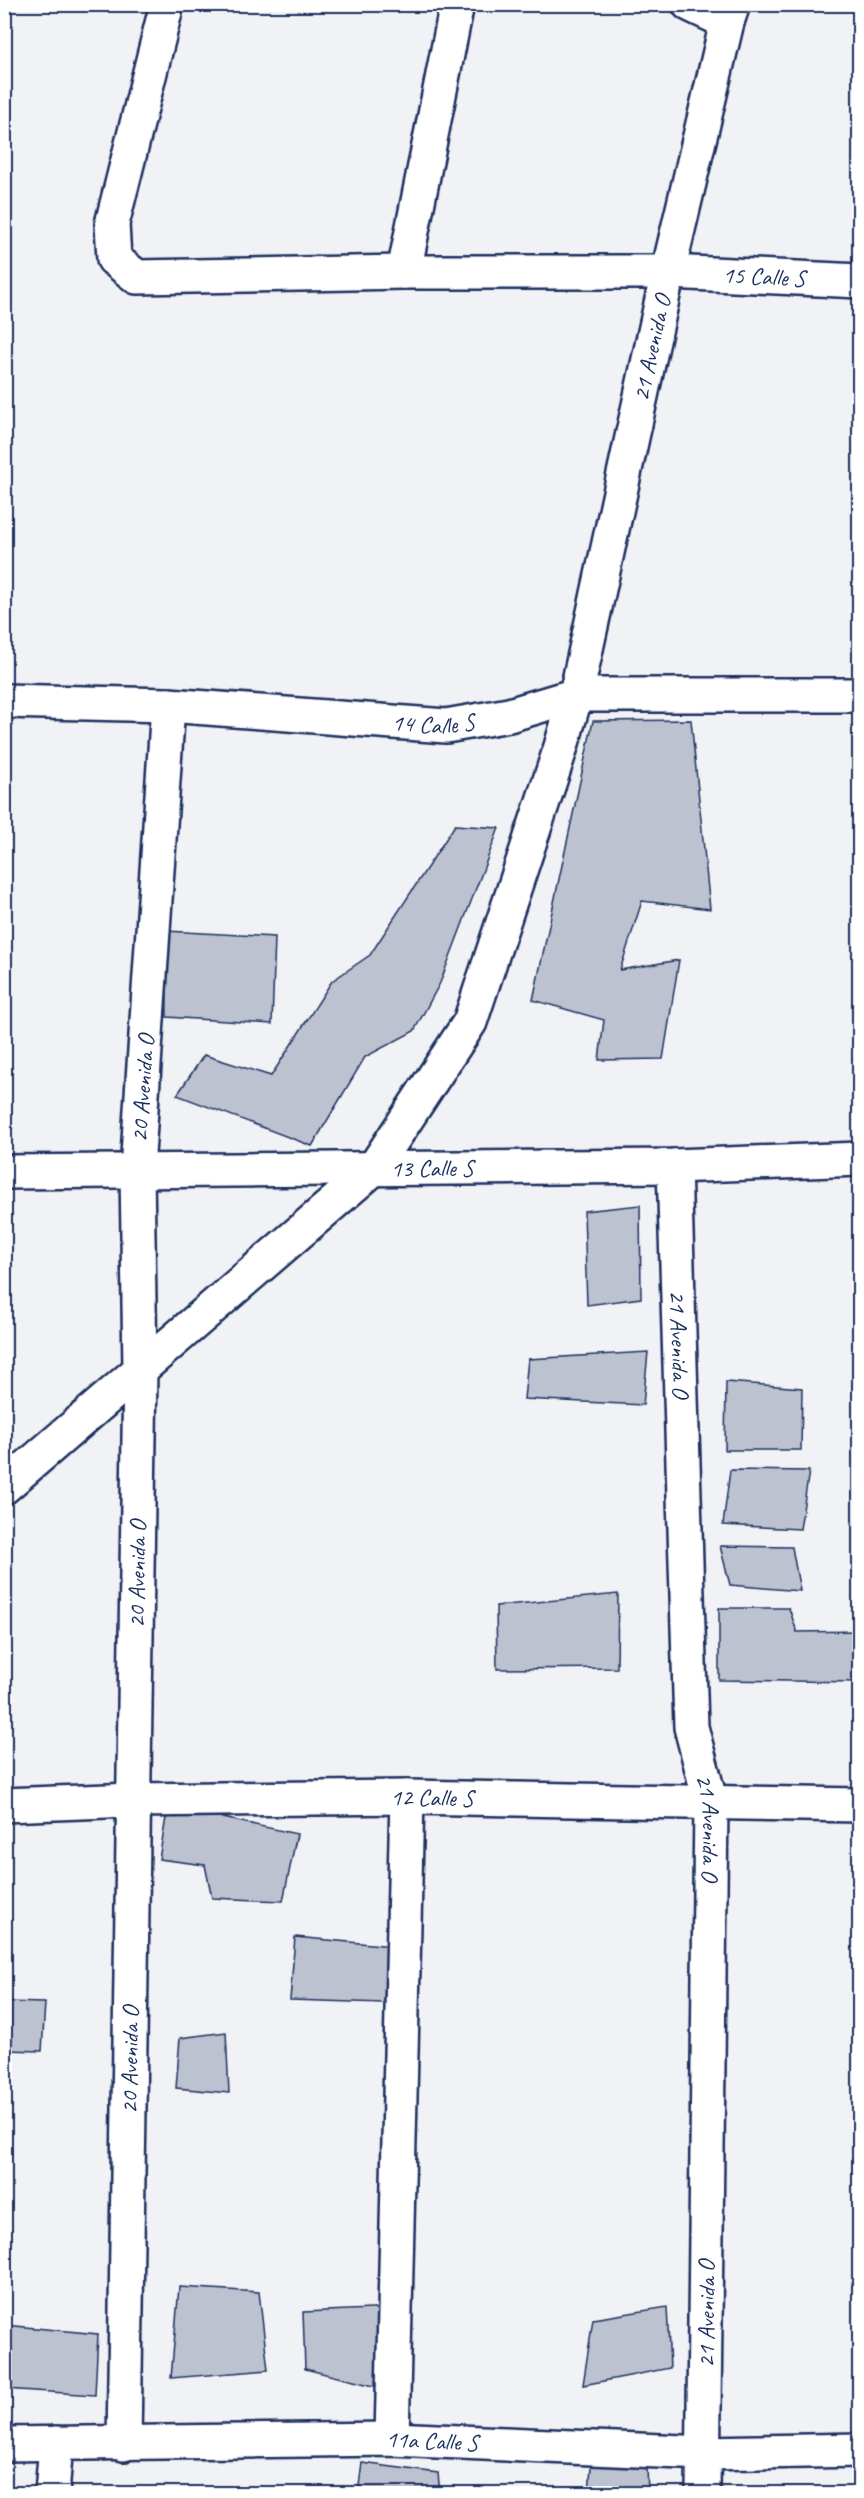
<svg xmlns="http://www.w3.org/2000/svg" width="864" height="2498" font-family="Caveat,sans-serif">
	<style>
		.building { fill: #bcc2d0; stroke: #1b2f5e; stroke-width: 1.5 }
		.lines { fill: none; stroke-linecap: round; stroke-linejoin: round }
		.minor-casing { stroke: #1b2f5e; stroke-width: 38 }
		.tertiary-casing { stroke: #1b2f5e; stroke-width: 38 }
		.minor { stroke: #fff; stroke-width: 33 }
		.tertiary { stroke: #fff; stroke-width: 33 }
		.labels { text-anchor: middle; dominant-baseline: central; stroke-width: 4.5; stroke-linejoin: round; paint-order: stroke }
		.street-label { font-size: 24px; fill: #1b2f5e; stroke: #fff }
	</style>
	<rect width="100%" height="100%" fill="#f1f2f5"/>
	<filter id="ink" filterUnits="userSpaceOnUse"><feTurbulence type="fractalNoise" baseFrequency=".0167" numOctaves="2"/><feDisplacementMap in="SourceGraphic" scale="12" xChannelSelector="R" yChannelSelector="G"/><feConvolveMatrix kernelMatrix="1 2 1 2 8 2 1 2 1" color-interpolation-filters="sRGB"/></filter>
	<g filter="url(#ink)">
		<g class="building">
			<path d="M691,720l19,189 -68,-8 -22,69 59,-10 -16,99 -64,1 5,-40 -71,-20 60,-279z"/>
			<path d="M455,825l44,3 -59,155 -26,48 -49,26 -53,89 -135,-51 27,-40 67,21 61,-95 38,-26z"/>
			<path d="M166,931l109,6 -3,87 -105,-7z"/>
			<path d="M640,1205l1,93 -54,7 -3,-94z"/>
			<path d="M648,1352l-5,53 -119,-6 4,-40z"/>
			<path d="M726,1382l76,6 -1,62h-76z"/>
			<path d="M730,1470l79,1 -9,58 -77,-4z"/>
			<path d="M720,1546l72,1 8,44 -70,-6z"/>
			<path d="M618,1594l-1,74 -120,1 -1,-63z"/>
			<path d="M719,1608h70l8,24 63,-1v51l-141,-2z"/>
			<path d="M168,1806l129,28 -14,67 -71,-3 -7,-33 -46,-6z"/>
			<path d="M295,1937l97,9 -8,57 -94,-3z"/>
			<path d="M4,2002l41,1 -3,48 -38,-1z"/>
			<path d="M226,2032l3,61 -53,-5 4,-50z"/>
			<path d="M179,2287l80,5 9,78 -97,8z"/>
			<path d="M667,2307l3,61 -87,17 10,-66z"/>
			<path d="M395,2308l-9,81 -81,-20 -2,-57z"/>
			<path d="M4,2325l94,9 -3,61 -91,-6z"/>
			<path d="M362,2463l76,10 2,21h-82z"/>
			<path d="M591,2466h56l1,28h-59z"/>
		</g>
		<g class="lines">
			<defs>
				<g id="minor">
					<path id="s1" d="M167,4l-55,220 2,35 23,18 267,-5h264l192,9"/>
					<path d="M689,4l38,18"/>
					<path d="M404,272l53,-268"/>
					<path id="s2" d="M674,1166l17,561 20,77 -8,690"/>
					<path id="s3" d="M4,1172l670,-6 186,-7"/>
					<path d="M4,1487l370,-319 96,-146 90,-272 16,-55h284"/>
					<path id="s4" d="M4,1805l129,-5 274,-3 453,8"/>
					<path d="M392,2439l15,-642"/>
					<path id="s5" d="M4,2444l388,-5 313,14 155,-3"/>
					<path id="s6" d="M124,2444l16,-1074 -3,-200 31,-465"/>
					<path d="M52,2494l4,-51"/>
				</g>
				<g id="tertiary">
					<path id="s7" d="M4,701l164,4 278,21 63,-11 67,-20 92,-423 59,-250 6,-18"/>
				</g>
			</defs>
			<use href="#minor" class="minor-casing"/>
			<use href="#tertiary" class="tertiary-casing"/>
			<use href="#minor" class="minor"/>
			<use href="#tertiary" class="tertiary"/>
		</g>
	</g>
	<g class="labels">
		<g class="street-label">
			<text stroke="none"><textPath href="#s1" startOffset="918">15 Calle S</textPath></text>
			<text stroke="none"><textPath href="#s7" startOffset="932">21 Avenida O</textPath></text>
			<text stroke="none"><textPath href="#s7" startOffset="430">14 Calle S</textPath></text>
			<text stroke="none"><textPath href="#s6" startOffset="1356">20 Avenida O</textPath></text>
			<text stroke="none"><textPath href="#s3" startOffset="428">13 Calle S</textPath></text>
			<text stroke="none"><textPath href="#s2" startOffset="178">21 Avenida O</textPath></text>
			<text stroke="none"><textPath href="#s6" startOffset="870">20 Avenida O</textPath></text>
			<text stroke="none"><textPath href="#s4" startOffset="428">12 Calle S</textPath></text>
			<text stroke="none"><textPath href="#s2" startOffset="664">21 Avenida O</textPath></text>
			<text stroke="none"><textPath href="#s6" startOffset="384">20 Avenida O</textPath></text>
			<text transform="translate(706 2314) rotate(-90)">21 Avenida O</text>
			<text stroke="none"><textPath href="#s5" startOffset="428">11a Calle S</textPath></text>
		</g>
	</g>
	<rect width="864" height="2498" fill="none" stroke="#fff" stroke-width="24"/>
	<rect x="12" y="12" width="840" height="2474" fill="none" stroke="#1b2f5e" stroke-width="2" filter="url(#ink)"/>
</svg>
